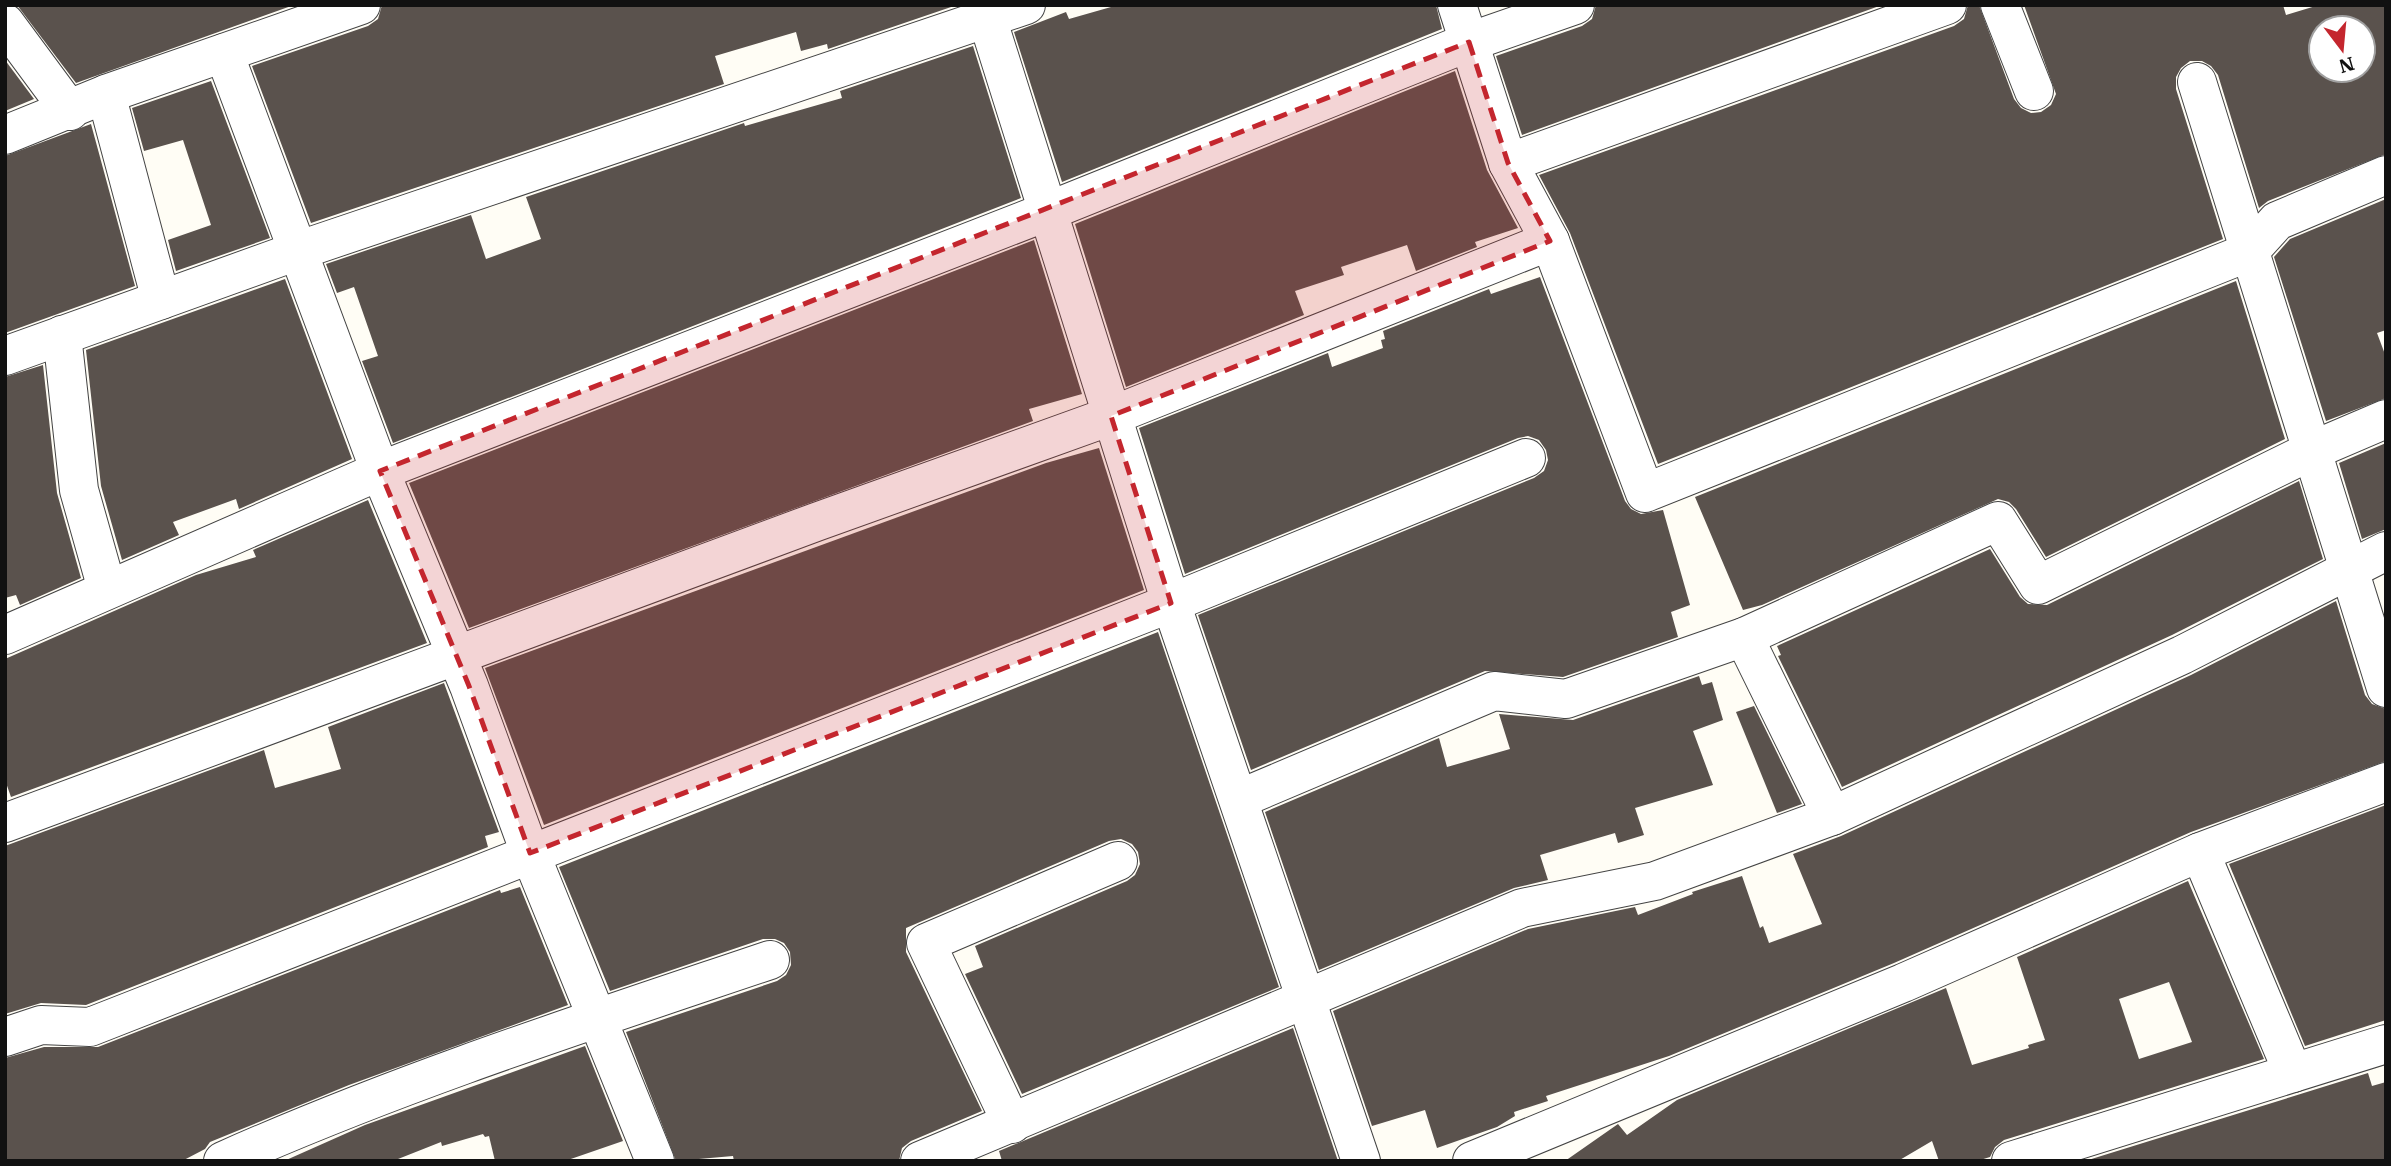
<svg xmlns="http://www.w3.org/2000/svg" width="2391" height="1166" font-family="'IBM Plex Serif',serif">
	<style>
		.building { fill: #5a524d; fill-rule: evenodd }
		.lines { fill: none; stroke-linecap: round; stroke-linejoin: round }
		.minor-casing { stroke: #444; stroke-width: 40 }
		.minor { stroke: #fff; stroke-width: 38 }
		.marked { fill: #c4262e; fill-opacity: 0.2; stroke: #c4262e; stroke-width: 5; stroke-dasharray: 14 9; stroke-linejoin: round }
	</style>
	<rect width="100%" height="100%" fill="#fffdf5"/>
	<g class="building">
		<path d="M17,5h277l-218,78z"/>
		<path d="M382,5h575l-129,44 -1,-5 -26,7 -5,-19 -81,24 9,28 -413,139 -59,-157 116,-40 10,-7z"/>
		<path d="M1118,5h318l6,24 -380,153 -48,-150 52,-20 3,7z"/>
		<path d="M1596,5h286l-360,130 -26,-79 86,-30 10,-7z"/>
		<path d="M1968,5h11l35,94 7,9 10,5 10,-1 10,-7 5,-11 -32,-89h259l3,10 33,-10h67v149l-118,47 -9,7 -41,-133 -7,-9 -9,-5h-12l-9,7 -5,9v12l47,150 -565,225 -88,-231 -31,-58 415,-149 10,-7zM2321,28h42v42h-42z"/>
		<path d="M973,46l48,152 -628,245 -31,-82 16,-5 -24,-69 -17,6 -11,-29 145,-49 15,44 55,-20 -15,-42 218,-74 1,3 97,-28 -2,-7z"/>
		<path d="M5,60l29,39 -29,12z"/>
		<path d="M1455,71l32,99 31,58 -43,14 2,5 -61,24 -9,-26 -66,22 3,8 -49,16 9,24 -178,72 -51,-163z"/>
		<path d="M211,81l59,157 -94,33 -8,-31 43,-15 -28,-85 -39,11 -12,-43z"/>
		<path d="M91,124l44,162 -130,47v-177z"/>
		<path d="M2386,199v131l-9,3 9,24v41l-60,23 -52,-164 16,-18z"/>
		<path d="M1034,240l48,154 -53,15 4,12 -564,207 -60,-145z"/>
		<path d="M1540,277l85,224 6,8 10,5 22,-4 27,95 -19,7 7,25 -115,40 -78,-6 -234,99 -53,-155 336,-137 10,-7 4,-11 -2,-10 -7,-10 -11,-4 -10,2 -333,136 -46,-146 189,-75 4,14 51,-19 -2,-8 4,-1 -2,-8 106,-42 2,5z"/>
		<path d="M285,279l67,180 -113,50 -3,-10 -63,23 6,13 -57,25 -21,-74 -15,-136z"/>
		<path d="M2236,281l49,158 -239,118 -30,-48 -7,-7 -11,-3 -236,106 -19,5 -48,-113z"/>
		<path d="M43,365l14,128 24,85 -61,27 -4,-10 -11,3v-221z"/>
		<path d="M2386,443v86l-24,10 -23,-76z"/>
		<path d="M1099,448l45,142 -600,235 -59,-157 561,-205z"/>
		<path d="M2299,481l24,78 -151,76 -330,152 -64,-131 3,-1 -4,-9 213,-97 30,48 8,7 19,1z"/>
		<path d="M368,500l59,143 -416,154 -6,-17v-121l191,-84 60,-18 -3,-7z"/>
		<path d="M2336,601l29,94 7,9 14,5v52l-195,71 -297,131 -225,93 -123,40 2,5 -34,11 1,4 -18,11 -60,21 -12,-38 -53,16 -39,-115 195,-82 107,-22 3,8 55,-21 -1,-2 50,-16 18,52 3,-2 6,17 53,-19 -29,-70 48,-18 350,-161z"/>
		<path d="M1158,632l121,355 -257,107 -57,-120 18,-7 -8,-21 152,-65 8,-6 5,-11 -2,-12 -6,-8 -11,-5 -12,2 -203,87v24l76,159 -71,30 -9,7 -3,13h-165l-1,-5 -57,5 -50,-129 151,-51 9,-6 5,-10 -1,-13 -6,-9 -9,-4h-12l-153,52 -51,-124z"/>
		<path d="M1699,676l3,9 10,-3 11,38 -30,11 20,54 -78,23 9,27 -26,8 -3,-10 -75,22 8,25 -34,8 -195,82 -54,-158 174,-74 8,29 63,-18 -11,-35 74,6z"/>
		<path d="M444,683l55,149 -14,4 3,11 -402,158 -45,-2 -36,11v-168l259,-96 11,38 66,-19 -13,-42z"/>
		<path d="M1754,706l48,98 -25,9 -41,-101z"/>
		<path d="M2386,805v215l-81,26 -76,-182z"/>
		<path d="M2188,881l76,178 -260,81 -9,7 -5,10 -13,4h-38l-7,-20 -34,20h-333l53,-37 9,11 50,-35 269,-112 26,77 57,-17 -1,-3 17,-5 -28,-83zM2169,982l23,60 -53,17 -20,-60z"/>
		<path d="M520,887l48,118 -219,80 -139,57 -5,7 -23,12h-177v-103l39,-11h54l402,-157 1,3z"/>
		<path d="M1293,1028l45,133h-336l-3,-10z"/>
		<path d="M585,1046l38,95 -58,20h-70l-6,-25 -4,1 -2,-3 -41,12 -1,-4 -48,19h-109l81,-36z"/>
		<path d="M2368,1073l4,13 14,-4v79h-301z"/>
	</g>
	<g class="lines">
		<defs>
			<g id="minor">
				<path d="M983,5l188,598 190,558"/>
				<path d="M1457,5l51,158 42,78 95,252 604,-241 28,-31 109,-46"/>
				<path d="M2000,5l34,86"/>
				<path d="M5,23l65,88"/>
				<path d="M224,53l156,418 89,215 61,167 125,308"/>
				<path d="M2197,82l189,606"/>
				<path d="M106,94l55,206"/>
				<path d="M5,135l101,-41 255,-89"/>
				<path d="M1508,163l439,-158"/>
				<path d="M62,335l17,155 28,99"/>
				<path d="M5,356l292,-105 729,-246"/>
				<path d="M5,635l375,-164 666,-259 423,-170 106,-37"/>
				<path d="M1744,637l88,179"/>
				<path d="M1239,799l255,-108 72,8 178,-62 254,-116 40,64 273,-134 75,-32"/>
				<path d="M5,823l811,-301 295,-106 439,-175"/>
				<path d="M2200,852l93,221"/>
				<path d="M5,1037l36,-12 49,2 1081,-424 355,-145"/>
				<path d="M1012,1124l-86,-181 192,-82"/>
				<path d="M223,1161c177,-79 363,-139 547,-201"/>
				<path d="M920,1161l602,-253 133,-27 177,-65 350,-161 204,-104"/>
				<path d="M1472,1161l431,-178 297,-131 186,-70"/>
				<path d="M2011,1161l375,-117"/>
			</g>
		</defs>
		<use href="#minor" class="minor-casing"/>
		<use href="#minor" class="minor"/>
	</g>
	<path class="marked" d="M1469,42l39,121 42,78 -439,175 60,187 -641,250 -61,-167 -89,-215z"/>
	<rect width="2391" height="1166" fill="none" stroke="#111111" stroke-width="14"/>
	<g transform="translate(2342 49) rotate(164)"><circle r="33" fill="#ffffff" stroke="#a0a0a0" stroke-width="2"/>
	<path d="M0-5L12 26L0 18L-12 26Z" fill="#c4262e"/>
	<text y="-10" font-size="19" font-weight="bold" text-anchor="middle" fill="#111111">N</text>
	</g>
</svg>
